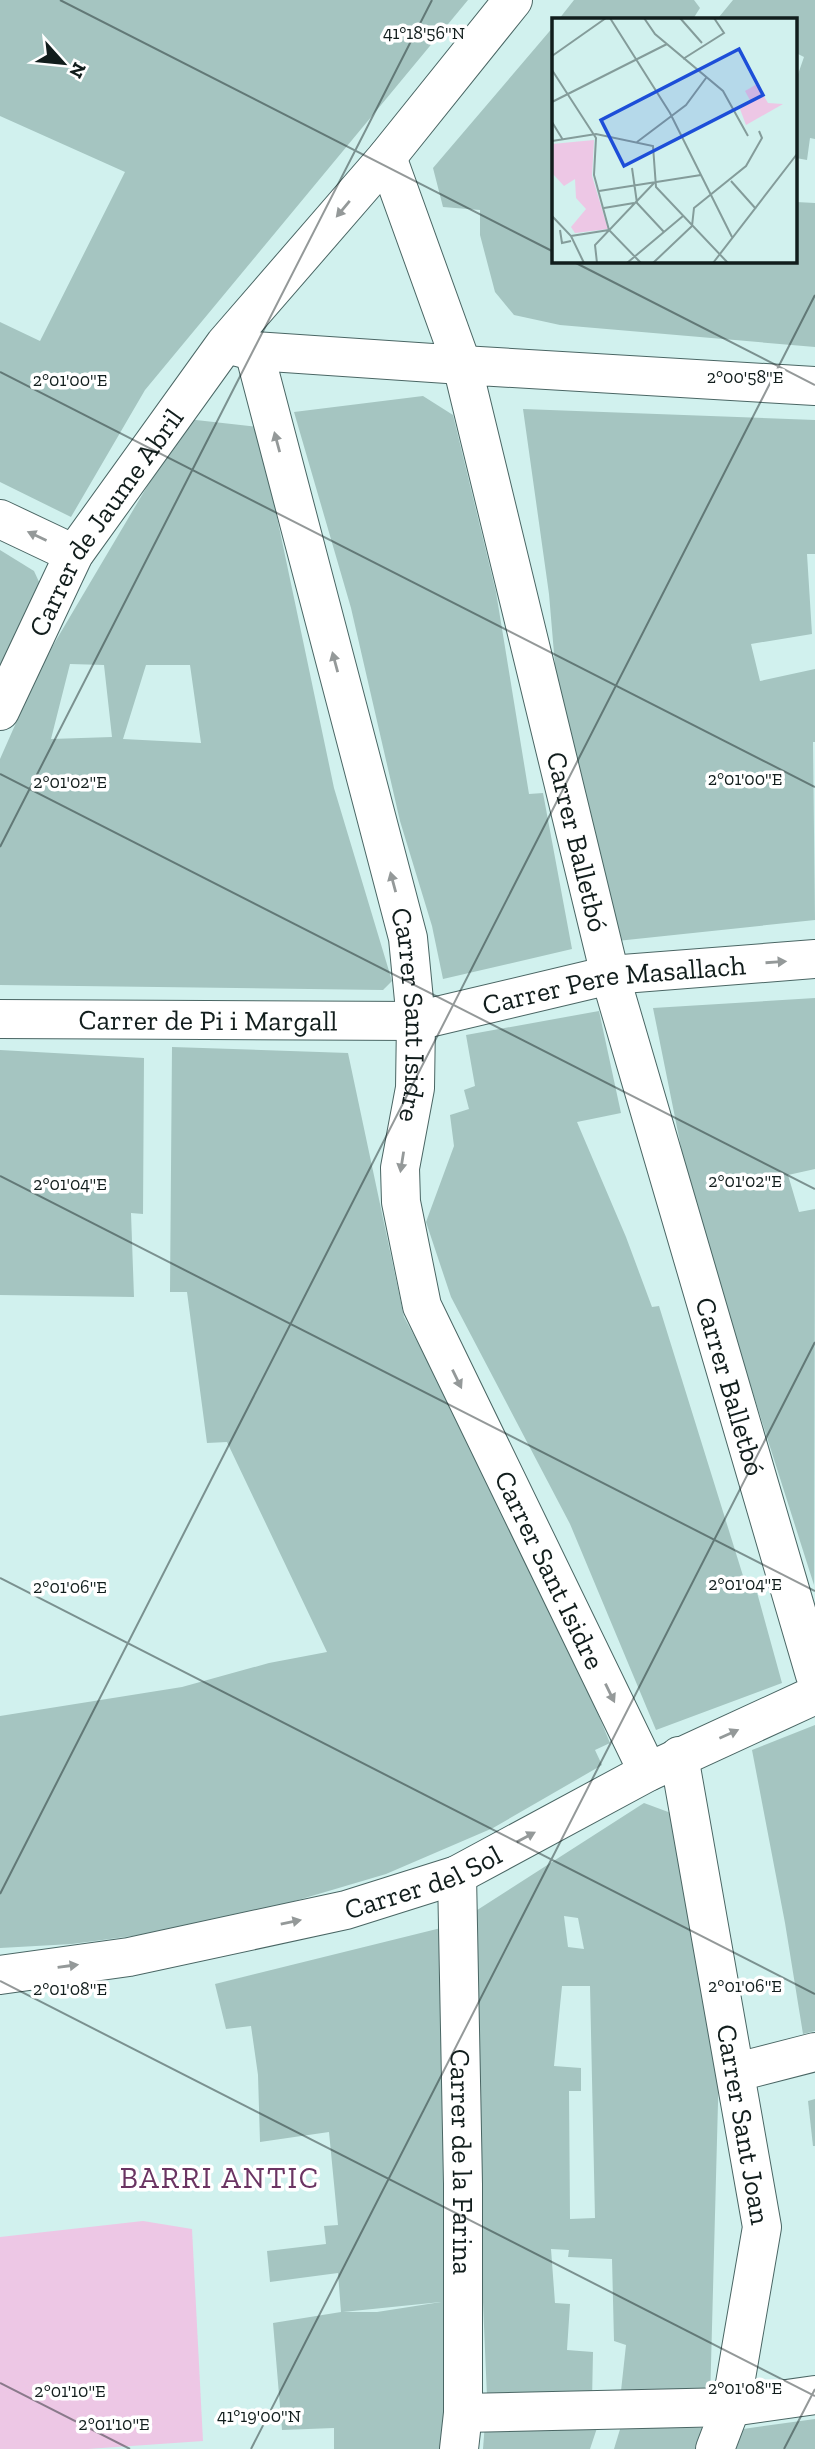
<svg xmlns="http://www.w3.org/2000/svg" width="815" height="2449" font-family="'Zilla Slab',serif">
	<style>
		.green { fill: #edc7e5 }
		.building { fill: #a5c5c1; fill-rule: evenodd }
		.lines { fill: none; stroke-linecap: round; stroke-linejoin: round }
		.minor-casing { stroke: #4a6664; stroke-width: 40 }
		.minor { stroke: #fff; stroke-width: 38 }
		.oneway { fill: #949999 }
		.ticks { fill: none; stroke: #111d1c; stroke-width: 2; stroke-opacity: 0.45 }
		.labels { text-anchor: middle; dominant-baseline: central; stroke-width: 7; stroke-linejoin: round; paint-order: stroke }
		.street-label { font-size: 28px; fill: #111d1c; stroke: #fff }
		.neighbourhood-label { font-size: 30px; letter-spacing: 2px; fill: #6a3462; stroke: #fff }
		.inset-road { fill: none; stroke: #849c9a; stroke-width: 2 }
		.view { fill: #1d4ed8; fill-opacity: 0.15; stroke: #1d4ed8; stroke-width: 3.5 }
		.inset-edge { fill: none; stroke: #111d1c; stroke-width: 3.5 }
		.ticks-label { font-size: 18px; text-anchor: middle; fill: #111d1c; stroke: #fff; stroke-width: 7; stroke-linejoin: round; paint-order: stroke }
	</style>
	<rect width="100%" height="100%" fill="#d1f1ee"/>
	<path class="green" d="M143,2221l49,8 11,212 -115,8h-88v-212z"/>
	<g class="building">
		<path d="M0,0h468l-323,390 -74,127 -71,-35v-160l40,19 85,-169 -125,-56z"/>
		<path d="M574,0h120l6,8 -7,11h-134z"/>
		<path d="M733,0h82v139l-5,-1 -3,22 -11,-2v-78l8,-23 -8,-4v-34l-77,-2z"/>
		<path d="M554,26v235h242v-59l19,1v144l-255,-22 -46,-10 -19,-23 -15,-57v-25l-37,-3 -10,-39z"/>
		<path d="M423,396l30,19 43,177 33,202 14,-1 29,156 -129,30 -11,-53 -32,-105 -49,-213 -57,-196z"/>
		<path d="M523,409l292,11v134h-8l5,80 -61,10 9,37 55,-12v73h-2l2,178 -198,21 -61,-264 -7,-83z"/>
		<path d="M187,419l71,8 76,361 58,193 -9,9 -383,-5v-226l42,-95zM70,664l34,1 8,72 -61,2zM146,665h44l11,78 -78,-4z"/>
		<path d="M0,550l34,21 6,13 -40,86z"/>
		<path d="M815,998v171l-27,6 11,37 16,-3 -1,376 -122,-383 -39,-194z"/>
		<path d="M599,1011l22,102 -44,9 49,115 26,70 7,-1 85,273 9,-1 29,105 -126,47 -86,-206 -119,-227 -25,-75 28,-76 -4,-31 19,-6 -5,-19 11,-4 -9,-51z"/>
		<path d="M172,1047l176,6 56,264 58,107 99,200 49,119 -15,7 7,15 -109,63 -107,46 -98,29 -110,27 -106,14 -72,4v-232l182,-29 87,-24 58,-11 -100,-210 -20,1 -20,-151h-17z"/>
		<path d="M0,1050l144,8 -1,156 -12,-1 3,84 -134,-2z"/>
		<path d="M815,1725v306l-12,3 -18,-111 -33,-173z"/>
		<path d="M644,1803l27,10 48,252 -9,337 -90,-2 6,-55 -12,-4 -2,-82 -44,-2 1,-7 -18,-1 4,54 15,1 -3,46 26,2 -1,49 -105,-4 -13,-308 -3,-175zM564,1916l14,2 6,31 -16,-2zM562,1986h28l5,232 -25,1 -1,-128h12v-23l-27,-2z"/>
		<path d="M445,1927l4,522h-115v-21l-52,2 -9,-107 68,-11 -3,-39 -68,9 -3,-31 59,-7 -2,-18 14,-1 -9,-93 -69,10 -2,-67 -7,-49 -25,3 -11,-45zM441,2302l-64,10h-34z"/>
		<path d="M815,2099v47h-2l-5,-45z"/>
		<path d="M815,2419v30h-79l7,-20z"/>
		<path d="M485,2423l112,5 -7,21h-107z"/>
		<path d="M621,2426l88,2 -8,21h-87z"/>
	</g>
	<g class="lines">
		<defs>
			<g id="minor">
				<path d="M230,345l24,6 208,14 -75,-208"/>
				<path id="s1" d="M254,351l154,587 8,83 -1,67 -15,80 1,34 21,104 226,466"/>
				<path id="s2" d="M815,386l-353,-21 148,610 205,700"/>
				<path d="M0,519l74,35"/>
				<path id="s3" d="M0,711l74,-157 151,-210 162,-187 126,-157"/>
				<path id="s4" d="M0,1019l416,2 194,-46 205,-16"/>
				<path id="s5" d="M679,1756l83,471 -31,180 -16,42"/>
				<path id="s6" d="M457,1875l6,309v229l-4,36"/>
				<path id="s7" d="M0,1975l129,-18 217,-47 111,-35 191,-103 167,-77"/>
				<path d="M737,2072l78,-20"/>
				<path d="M463,2413l268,-6 84,-12"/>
			</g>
		</defs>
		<use href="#minor" class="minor-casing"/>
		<use href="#minor" class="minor"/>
	</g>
	<defs><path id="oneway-solid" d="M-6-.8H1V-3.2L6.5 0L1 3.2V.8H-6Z" transform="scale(1.75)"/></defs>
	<g class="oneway">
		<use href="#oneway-solid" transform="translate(343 209) rotate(130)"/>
		<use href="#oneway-solid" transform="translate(277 442) rotate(-105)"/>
		<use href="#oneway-solid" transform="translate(37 536) rotate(-155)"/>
		<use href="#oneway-solid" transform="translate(335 662) rotate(-105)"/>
		<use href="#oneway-solid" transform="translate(393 882) rotate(-105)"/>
		<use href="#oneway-solid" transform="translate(776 962) rotate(-4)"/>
		<use href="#oneway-solid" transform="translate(402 1162) rotate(99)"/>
		<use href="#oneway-solid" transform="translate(457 1379) rotate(64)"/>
		<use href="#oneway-solid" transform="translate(610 1693) rotate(64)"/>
		<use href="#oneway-solid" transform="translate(729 1734) rotate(-24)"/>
		<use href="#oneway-solid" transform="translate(526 1837) rotate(-28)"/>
		<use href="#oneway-solid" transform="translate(291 1922) rotate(-12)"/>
		<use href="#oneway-solid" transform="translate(68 1966) rotate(-8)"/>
	</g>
	<path class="ticks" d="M60,0l494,252M572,261l243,124M0,372l815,415M0,774l815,415M0,847l432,-847M0,1176l815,415M0,1578l815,416M0,1894l815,-1599M0,1981l815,415M0,2383l130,66M251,2449l564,-1107M784,2449l31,-60"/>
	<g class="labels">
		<g class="street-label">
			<text stroke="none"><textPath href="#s3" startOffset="217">Carrer de Jaume Abril</textPath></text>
			<text stroke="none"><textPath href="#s2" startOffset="844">Carrer Balletbó</textPath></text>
			<text stroke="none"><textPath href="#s4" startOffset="618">Carrer Pere Masallach</textPath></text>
			<text stroke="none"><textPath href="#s1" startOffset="684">Carrer Sant Isidre</textPath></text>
			<text stroke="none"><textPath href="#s4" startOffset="208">Carrer de Pi i Margall</textPath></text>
			<text stroke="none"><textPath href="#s2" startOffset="1410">Carrer Balletbó</textPath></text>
			<text stroke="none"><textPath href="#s1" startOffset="1272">Carrer Sant Isidre</textPath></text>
			<text stroke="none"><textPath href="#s7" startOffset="434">Carrer del Sol</textPath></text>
			<text stroke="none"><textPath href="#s5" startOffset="374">Carrer Sant Joan</textPath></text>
			<text stroke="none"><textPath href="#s6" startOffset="287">Carrer de la Farina</textPath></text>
		</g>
		<g class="neighbourhood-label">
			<text x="220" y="2178">BARRI ANTIC</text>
		</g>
	</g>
	<g transform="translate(552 18)">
		<rect width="245" height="245" fill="#d1f1ee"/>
		<path d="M205,66l11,19 15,1 -37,21 -6,-16 11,-7 -6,-11zM42,122l-2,36 16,53 -33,4 -4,-6 15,-18 -10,-11 -1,-19 -11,7 -12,-13v-29z" fill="#edc7e5"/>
		<path class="inset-road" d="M58,0l60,95 62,124M92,0l11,16 68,57 25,45M128,0l22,25M0,38l54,-38M131,41l41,-26 -10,-15M0,52l44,68 -2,37 15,55 32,33M0,84l115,-58M0,104l11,18M0,123l44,-7 57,12 3,41 72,76M85,124l49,-37 20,-27M80,150l5,35 27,29M179,163l25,28M47,173l102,-16M52,190l30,-5M0,198l19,20 13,27M8,212l2,13 9,-2M19,218l38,-6M45,245l-2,-18 59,-62M75,245l56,-47M101,245l39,-37 2,-18 52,-42 16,-28 -3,-7M161,245l84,-109"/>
		<path class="view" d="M187,31l24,46 -139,71 -23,-46z"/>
		<rect width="245" height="245" class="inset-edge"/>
	</g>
	<g class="ticks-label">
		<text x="424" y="39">41°18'56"N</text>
		<text x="745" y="383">2°00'58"E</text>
		<text x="70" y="386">2°01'00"E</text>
		<text x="745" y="785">2°01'00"E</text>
		<text x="70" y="788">2°01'02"E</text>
		<text x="745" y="1187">2°01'02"E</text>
		<text x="70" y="1190">2°01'04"E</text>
		<text x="745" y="1590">2°01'04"E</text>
		<text x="70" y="1593">2°01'06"E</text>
		<text x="745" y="1992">2°01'06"E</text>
		<text x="70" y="1995">2°01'08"E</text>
		<text x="745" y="2394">2°01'08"E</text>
		<text x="70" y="2397">2°01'10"E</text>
		<text x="259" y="2422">41°19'00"N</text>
		<text x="114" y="2430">2°01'10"E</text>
	</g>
	<g transform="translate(63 63) rotate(117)" stroke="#ffffff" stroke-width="5" paint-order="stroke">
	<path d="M0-5L12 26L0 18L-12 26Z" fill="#111d1c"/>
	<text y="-10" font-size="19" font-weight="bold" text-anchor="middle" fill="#111d1c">N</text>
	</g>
</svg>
